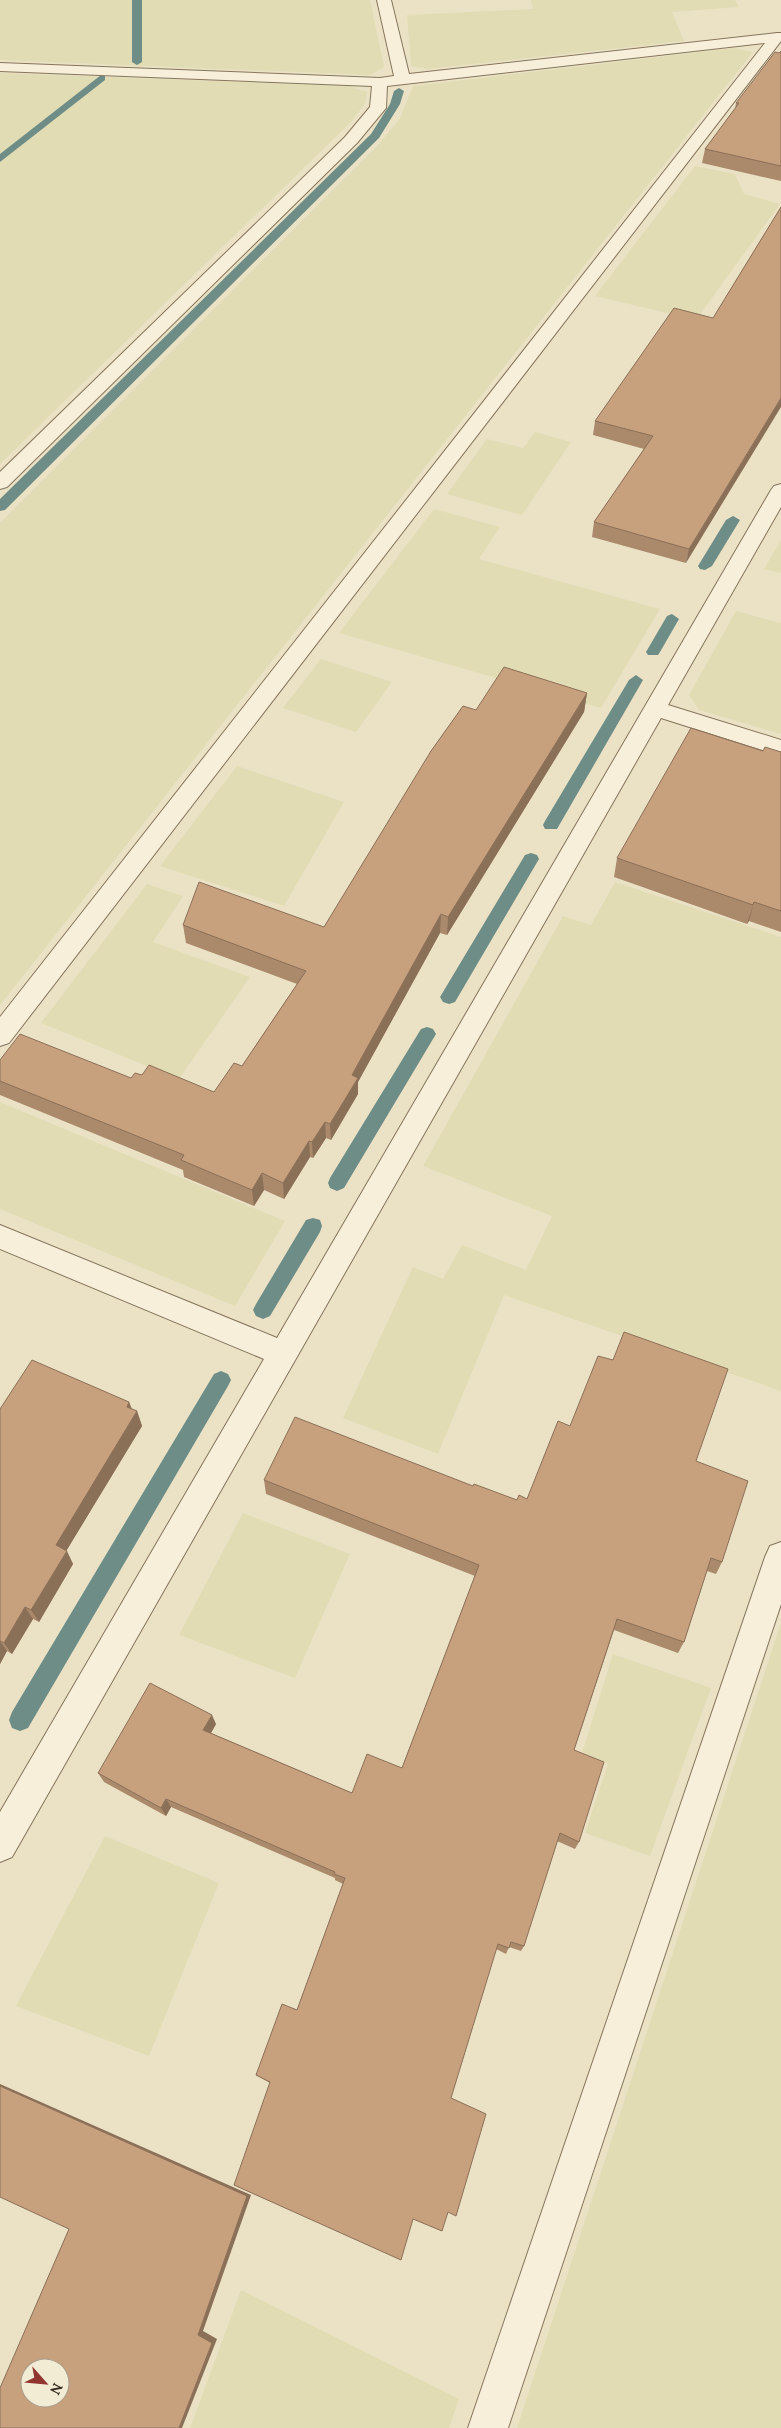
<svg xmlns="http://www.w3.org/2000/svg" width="781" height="2428" font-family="Lora,serif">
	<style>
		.farmland { fill: #e1dcb4 }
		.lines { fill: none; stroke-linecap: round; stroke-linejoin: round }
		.stream { fill: #6e8d87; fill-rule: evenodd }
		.minor-casing { stroke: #86755d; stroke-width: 2 }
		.minor { fill: #f7efd9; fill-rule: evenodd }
		.wall { fill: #ab8a6c }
		.shaded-wall { fill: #8b7058 }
		.building { fill: #c7a07e; stroke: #8b7058; fill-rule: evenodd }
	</style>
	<rect width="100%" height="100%" fill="#ebe2c6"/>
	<g class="farmland">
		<path d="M0,0h370l14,67 -14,8 -370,-15z"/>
		<path d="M531,0h204l4,7 -67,5 12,29 -257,28 -16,-3 -4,-51 126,-6z"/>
		<path d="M733,48l20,4 -753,953v-482l377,-377 22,-26 14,-34z"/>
		<path d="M0,73l349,13 18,6 -2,12 -14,18 -351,342z"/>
		<path d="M695,166l40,8 9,20 36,10 -84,116 -101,-24z"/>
		<path d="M535,432l36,10 -49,73 -75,-21 40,-55 36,9z"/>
		<path d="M434,509l66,18 -21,32 181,50 -59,99 -262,-75z"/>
		<path d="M781,540v33l-17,-4z"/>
		<path d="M736,611l45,12v111l-82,-24 -10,-15z"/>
		<path d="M321,659l71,23 -36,50 -73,-24z"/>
		<path d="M237,766l107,36 -60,104 -124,-40z"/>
		<path d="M615,882l166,55v454l-277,-96 -66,159 -95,-36 70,-151 30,12 19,-34 64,25 26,-54 -129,-50 140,-250 28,9z"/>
		<path d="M147,884l36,12 -30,46 97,35 -71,102 -138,-56z"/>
		<path d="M0,1102l285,119 -50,85 -235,-97z"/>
		<path d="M243,1513l107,41 -55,124 -116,-43z"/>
		<path d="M781,1623v805h-264z"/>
		<path d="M613,1654l98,34 -61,168 -65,-23 23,-69 -26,-11z"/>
		<path d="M105,1836l114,47 -70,173 -133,-50z"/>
		<path d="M241,2290l218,109 -10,29h-259z"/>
	</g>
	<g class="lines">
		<g class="stream">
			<path d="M132,0h10v62l-5,3 -5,-3z"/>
			<path d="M101,75l4,1v4l-105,82v-8z"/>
			<path d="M399,88l5,3 -4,13 -21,34 -374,372 -5,1v-12l371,-365 19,-30 4,-13z"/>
			<path d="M733,516l7,4 -28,46 -7,4 -5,-1 -2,-3 28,-46z"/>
			<path d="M672,614l7,5 -19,33 -2,3h-10l-2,-3 21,-36z"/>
			<path d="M636,675l7,5 -86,149h-12l-2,-4 2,-4 84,-141z"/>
			<path d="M531,853l6,2 2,4 -84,143 -6,2 -6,-2 -3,-5 3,-5 82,-137z"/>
			<path d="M427,1027l6,2 3,5 -3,5 -89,149 -7,3 -7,-3 -2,-5 2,-5 91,-149z"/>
			<path d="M313,1218l7,2 2,6 -2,6 -50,84 -7,3 -7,-3 -3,-6 3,-6 50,-84z"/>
			<path d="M221,1371l7,3 3,6 -3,6 -200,342 -8,3 -8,-3 -3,-8 3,-8 202,-338z"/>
		</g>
		<defs>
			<g id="minor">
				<path d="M377,0h14l18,74 368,-41h4v8l-772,1002 -9,3v-29l765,-974 -378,43 -1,22 -29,35 -350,344 -7,2v-17l345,-335 25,-30 2,-21 -372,-15v-8l380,15 14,-2z"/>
				<path d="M781,484v23l-113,198 113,35v16l-120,-38 -649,1139 -12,5v-50l264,-453 -264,-110v-24l277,113 494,-848 3,-4z"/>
				<path d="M781,1542v62l-273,824h-40l297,-871 5,-11z"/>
			</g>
		</defs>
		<use href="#minor" class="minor-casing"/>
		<use href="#minor" class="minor"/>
	</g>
	<g class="wall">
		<path d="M781,51v130l-79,-18 3,-14 30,-40 1,-6z"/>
		<path d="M781,207l-95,356 -94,-26 2,-15 50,-73 -51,-14 2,-14 118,-103z"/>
		<path d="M587,693l-3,19 -137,223 -7,-2 -82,149v12l-27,46 -5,-2 -13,20 -3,-1 -26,42 -20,-9 -10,16 -70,-29 -1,-7 -183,-75v-35l131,18 11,-3 72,17 28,-26 55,-82 -111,-41 -3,-18 141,2 152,-217z"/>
		<path d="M763,751l18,1v180l-32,-11 -2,3 -133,-47 3,-19z"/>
		<path d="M129,1402l3,7 5,2 5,15 -76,125 7,13 -34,58 -6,-3 -21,35 -5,-3 -7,13v-255z"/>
		<path d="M570,1426l126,35 26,101 -6,12 -9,-3 -23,71 -6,11 -64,-23 -40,120 5,92 -4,7 -18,-8 -33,105 -3,5 -12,-4 -3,7 -10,-5 -226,134 -14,-8 41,-65 46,-126 -8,-4v-2l-164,-71 -5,9 -62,-34 -6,-9 118,-49 -5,9 141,60 50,-25 73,-192 -209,-82 -2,-14 209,6 44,14 10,-1z"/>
	</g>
	<g class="shaded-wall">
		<path d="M781,398v9l-95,156 3,-14z"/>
		<path d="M587,693l-3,19 -137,223 1,-18z"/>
		<path d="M754,902l-5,19 -2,3 6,-19z"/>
		<path d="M441,914l-1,19 -82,149v12l-27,46 -1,-16 22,-49z"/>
		<path d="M325,1122l1,16 -13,20 -1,-16z"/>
		<path d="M309,1141l1,16 -26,42 -1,-16z"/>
		<path d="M262,1173l2,17 -10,16 -2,-16z"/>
		<path d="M129,1402l5,14 3,-5 5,15 -80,132 -6,-13z"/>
		<path d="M67,1551l6,13 -34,58 -8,-12z"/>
		<path d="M25,1607l8,12 -21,35 -8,-11z"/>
		<path d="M0,1641l7,10 -7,13z"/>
		<path d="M212,1715l4,9 -9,16 -4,-10z"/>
		<path d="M166,1799l5,8 -5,9 -5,-8z"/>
		<path d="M0,2084l251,111 -48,136 14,8 -35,89h-3l19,-93 -198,-249z"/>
	</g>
	<g class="building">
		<path d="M781,51v115l-76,-17 34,-46h-3l39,-51 4,1z"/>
		<path d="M781,207v191l-92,151 -95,-27 59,-86 -58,-15 79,-113 39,10z"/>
		<path d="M504,667l83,26 -139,224 -7,-3 -89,161 6,3 -28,46 -5,-2 -13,20 -3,-1 -26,42 -21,-10 -10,17 -71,-30 3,-5 -184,-74v-21l20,-26 111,44 4,-5 7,2 7,-10 65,27 20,-29 8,3 64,-95 -123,-46 16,-43 125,45 107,-176 32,-45 13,4z"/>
		<path d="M691,728l72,23 2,-4 16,5v159l-27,-9 -1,3 -136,-47z"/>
		<path d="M624,1332l104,37 -32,92 52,20 -26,81 -11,-4 -27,84 -67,-23 -43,131 30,12 -25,80 -19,-9 -36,113 -13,-4 -2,6 -11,-4 -47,154 35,16 -30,102 -8,-4 -6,19 -29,-12 -12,41 -167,-75 36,-103 -14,-7 26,-71 15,6 48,-132 -11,-4 1,-2 -169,-73 -5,9 -63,-35 52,-90 62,32 -9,15 149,63 15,-39 35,14 77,-203 -215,-85 31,-63 178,69 1,-2 43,16 2,-5 8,4 31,-78 12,5 28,-70 15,4z"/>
		<path d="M32,1360l97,42 -2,5 10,4 -81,134 11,6 -36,59 -6,-3 -21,36 -4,-2v-232z"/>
		<path d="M0,2086l247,110 -49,139 14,8 -33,85h-179v-40l69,-159 -69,-32zM30,2368h30v30h-30z"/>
	</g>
	<g transform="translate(45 2383) rotate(117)"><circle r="24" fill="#f3ecd5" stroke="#a89f8d"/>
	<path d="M0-4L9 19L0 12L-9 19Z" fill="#913531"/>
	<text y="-8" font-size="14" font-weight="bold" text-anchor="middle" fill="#372c20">N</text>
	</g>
</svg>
